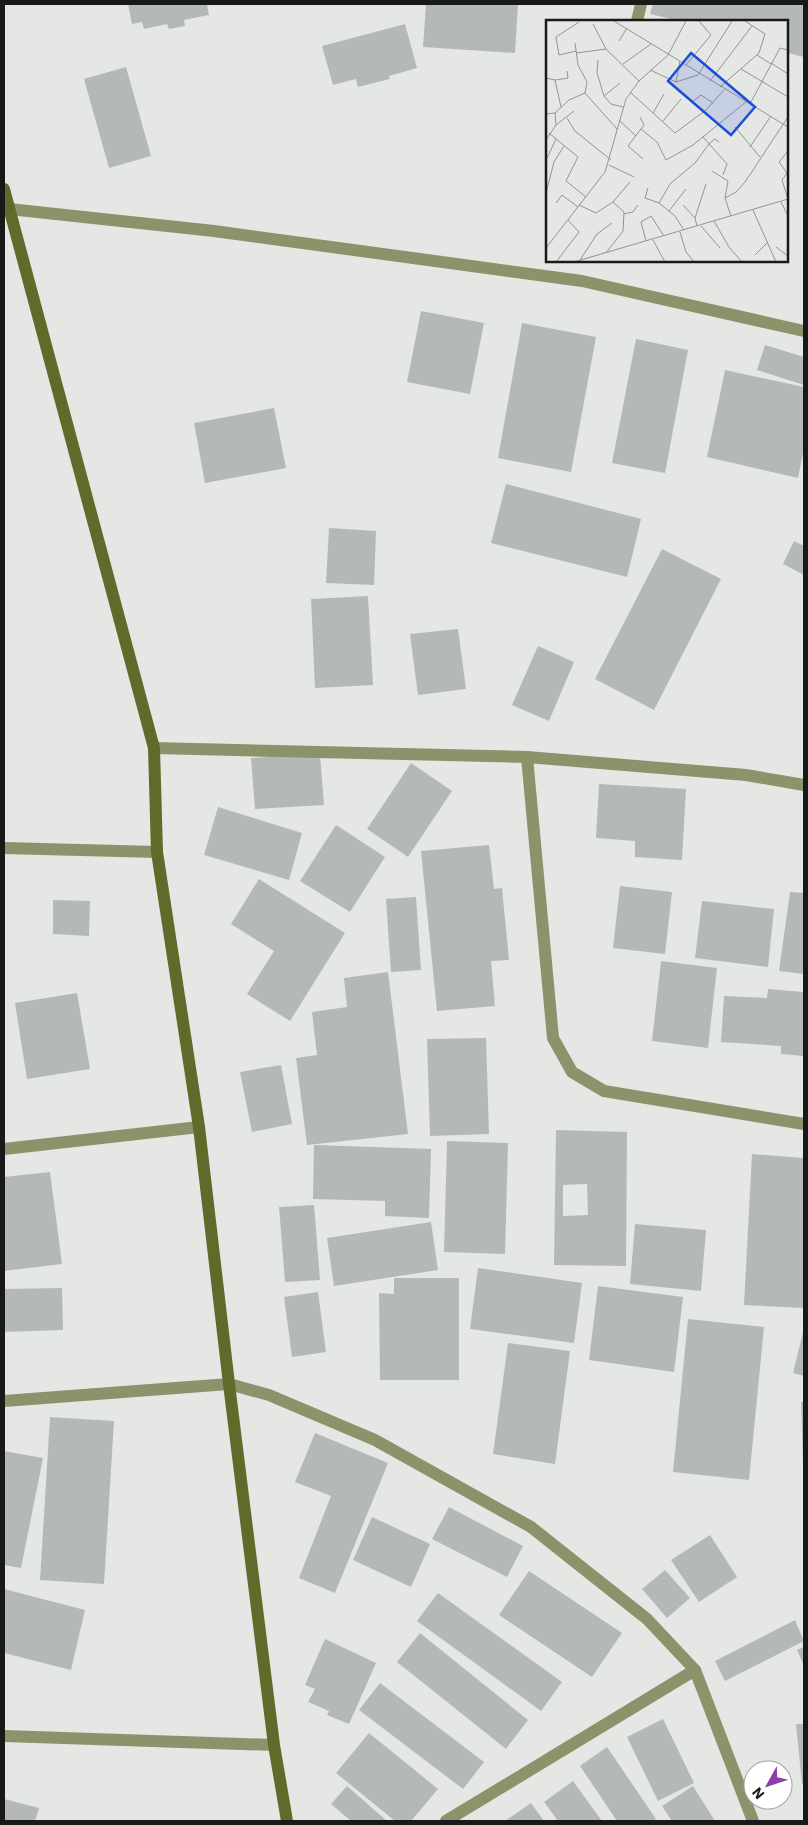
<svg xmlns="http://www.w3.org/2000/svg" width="808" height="1825" font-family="'IBM Plex Sans',sans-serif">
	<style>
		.building { fill: #b4b9b8; fill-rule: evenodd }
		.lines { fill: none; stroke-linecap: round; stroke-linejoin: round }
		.street { stroke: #8c936a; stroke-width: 12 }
		.secondary { stroke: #626a2b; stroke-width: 12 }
		.inset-road { fill: none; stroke: #929592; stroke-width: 1 }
		.view { fill: #1d4ed8; fill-opacity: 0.15; stroke: #1d4ed8; stroke-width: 2.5 }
		.inset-edge { fill: none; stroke: #181918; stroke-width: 2.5 }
	</style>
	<rect width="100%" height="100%" fill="#e4e7e4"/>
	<g class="building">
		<path d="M128,4h82l1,1h-4l2,10 -25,5 1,6 -16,3 -2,-5 -23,5 -2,-7 -10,2z"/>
		<path d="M426,4h92l-3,49 -92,-6z"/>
		<path d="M653,4h151v53l-16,-4 1,-6 -2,-1v-25h-107l-30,-7z"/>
		<path d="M405,24l12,44 -28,8 1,3 -32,8 -2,-8 -23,6 -11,-39z"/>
		<path d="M126,67l25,89 -42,12 -25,-89z"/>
		<path d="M421,311l63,12 -14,71 -63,-12z"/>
		<path d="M522,323l74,14 -25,135 -73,-14z"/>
		<path d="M636,339l52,11 -23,123 -53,-10z"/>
		<path d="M765,345l39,12v28l-47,-15z"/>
		<path d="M725,370l79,17v61l-6,30 -91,-21z"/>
		<path d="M274,408l12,60 -81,15 -11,-60z"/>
		<path d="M506,484l135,35 -14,58 -136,-34z"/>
		<path d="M329,528l47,3 -2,54 -48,-2z"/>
		<path d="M794,541l10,5v29l-21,-11z"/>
		<path d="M662,549l59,30 -67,131 -59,-31z"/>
		<path d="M368,596l5,89 -58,3 -4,-89z"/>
		<path d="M458,629l8,60 -48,6 -8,-61z"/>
		<path d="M538,646l36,16 -25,59 -37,-16z"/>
		<path d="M320,754l4,51 -69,4 -4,-51z"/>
		<path d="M411,763l41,28 -44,66 -41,-28z"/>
		<path d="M599,784l87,5 -4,71 -47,-3v-16l-39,-3z"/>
		<path d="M218,807l84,26 -13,47 -85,-25z"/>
		<path d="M336,825l49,32 -35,55 -50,-31z"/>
		<path d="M489,845l5,44 8,-1 7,72 -18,1 4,45 -58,5 -16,-160z"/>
		<path d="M259,879l86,54 -55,88 -43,-27 27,-43 -43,-27z"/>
		<path d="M620,886l52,6 -7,62 -52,-6z"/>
		<path d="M790,892l14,1v81l-25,-3z"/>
		<path d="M416,897l5,73 -30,2 -5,-73z"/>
		<path d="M53,900l37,1 -1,35 -36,-2z"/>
		<path d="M702,901l72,8 -6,58 -73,-9z"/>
		<path d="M661,961l56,7 -9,80 -56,-7z"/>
		<path d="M388,972l20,162 -101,11 -11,-87 21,-3 -5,-43 35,-5 -3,-29z"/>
		<path d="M768,989l36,3v64l-23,-2v-8l-60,-4 3,-46 43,2z"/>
		<path d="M77,993l13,76 -63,10 -12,-76z"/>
		<path d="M486,1038l3,96 -59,2 -3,-97z"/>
		<path d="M281,1065l11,59 -40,8 -12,-60z"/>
		<path d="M556,1130l71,2 -1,134 -72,-1zM587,1184l1,31 -25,1v-31z"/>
		<path d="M447,1141l61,2 -3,111 -61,-2z"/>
		<path d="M314,1145l117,4 -2,69 -44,-2v-15l-72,-2z"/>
		<path d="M752,1154l52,4v150l-60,-3z"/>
		<path d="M50,1172l12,92 -58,7v-94z"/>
		<path d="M314,1205l6,75 -35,2 -6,-75z"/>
		<path d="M431,1222l7,48 -104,16 -7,-48z"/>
		<path d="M635,1224l71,6 -5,61 -71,-7z"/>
		<path d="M478,1268l104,15 -8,60 -104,-14z"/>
		<path d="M394,1278h65v102h-79l-1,-87 15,1z"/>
		<path d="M598,1286l85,11 -9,75 -85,-12z"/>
		<path d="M62,1288l1,42 -59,2v-43z"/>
		<path d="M318,1292l8,60 -34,5 -8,-60z"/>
		<path d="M688,1319l76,8 -15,153 -76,-8z"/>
		<path d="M804,1328v48l-11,-3z"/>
		<path d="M508,1343l62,8 -15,113 -62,-10z"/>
		<path d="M801,1402h3v60h-1z"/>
		<path d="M50,1417l64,4 -10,163 -64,-4z"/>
		<path d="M315,1433l73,30 -53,130 -36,-15 32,-82 -36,-14z"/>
		<path d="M4,1451l39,7 -22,110 -17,-3z"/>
		<path d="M449,1507l74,39 -16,31 -75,-38z"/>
		<path d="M372,1517l58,27 -19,43 -58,-27z"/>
		<path d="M710,1535l27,42 -38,25 -28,-42z"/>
		<path d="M665,1570l25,28 -23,20 -25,-29z"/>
		<path d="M529,1571l93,62 -30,44 -93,-62z"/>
		<path d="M4,1589l81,21 -14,60 -67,-17z"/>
		<path d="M438,1593l124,89 -21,29 -124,-90z"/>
		<path d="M795,1620l9,21 -79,40 -10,-20z"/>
		<path d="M420,1633l108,87 -22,29 -109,-87z"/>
		<path d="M325,1639l51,24 -27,61 -22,-9 2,-4 -21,-9 7,-13 -10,-4z"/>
		<path d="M804,1647v19l-7,-16z"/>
		<path d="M380,1683l104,79 -21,27 -104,-79z"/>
		<path d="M663,1719l31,64 -36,18 -31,-64z"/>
		<path d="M796,1724h8v60h-2z"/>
		<path d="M369,1733l69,56 -27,32h-16l-59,-48z"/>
		<path d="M607,1747l49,72 -4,2h-35l-37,-55z"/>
		<path d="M573,1781l29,40h-44l-14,-19z"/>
		<path d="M347,1786l40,35h-36l-20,-17z"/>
		<path d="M693,1786l22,35h-43l-10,-15z"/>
		<path d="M4,1799l35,9 -4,13h-31z"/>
		<path d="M531,1803l13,18h-39z"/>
	</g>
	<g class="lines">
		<g class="street">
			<path d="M637,21l4,-17"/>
			<path d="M9,209l205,22 368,50 222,50"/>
			<path d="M154,748l373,9 219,18 58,10"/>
			<path d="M527,757l26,281 19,34 32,19 200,33"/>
			<path d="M4,848l153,4"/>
			<path d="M4,1149l195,-22"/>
			<path d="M4,1401l225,-17 40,11 106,45 156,87 116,92 48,51 58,151"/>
			<path d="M4,1736l270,9"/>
			<path d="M446,1821l249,-151"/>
		</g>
		<path class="secondary" d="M4,189l150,559 3,104 42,275 30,257 45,361 13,76"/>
	</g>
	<g transform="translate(546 20)">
		<rect width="242" height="242" fill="#e4e7e4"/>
		<path class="inset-road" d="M68,1l174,106M47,4l13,25 33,32M73,21l8,-13M29,23l3,22 9,17 -2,11M30,31l-17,4 -3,-18 23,-15M30,33l30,-4M211,35l14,9M52,40l-1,13 7,23 7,8 12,3M225,43l17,11M77,44l28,-20M140,45l25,-30 -12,-14M195,49l47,28M104,50l26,12 22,-7 34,-54M0,51v7l9,2 13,-2 -1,-7M9,60l6,27M164,61l42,-55M130,62l4,-21M174,67l39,-34 6,-19 -20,-13M84,72l45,41 31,-23 18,-20M39,73l32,36M58,76l16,-13M146,82l9,-7 12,8M205,82l29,-54 8,2M107,93l11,-19M0,94l9,-1 14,-13 16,-7M94,97l4,8 -16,21 15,13M21,98l8,13 36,29M74,101l16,15M117,101l18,-22M10,105l18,-14M189,107l25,30M95,109l16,13 9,18 27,-15 54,-44M3,113l29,24 -12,24 20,16M157,117l24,27 -4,11M0,120l10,-15 -1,-12M204,127l21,-31M0,140l10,-21M63,145l25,12M166,151l16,10 -3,17 6,18M102,168l-3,10 14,5 16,13 9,14M0,173l8,-31 10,-16M179,178l11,-6 9,-10 43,-65M242,179l-6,-19 5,-7 -8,-11 9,-11M235,182l7,14M10,183l6,-8 16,12M113,183l11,-19 25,-21 14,-19 6,-5 4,3M33,185l17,8 17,-11 17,-20M137,185l12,13 2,8M207,190l23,52M123,191l17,-22M78,194l9,-2 5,-7M149,198l11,-34M168,201l15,26 13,15M155,206l19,22M134,212l6,20 8,10M107,220l12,22M100,221l-5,-19 10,-6 13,20M230,227l12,9M0,228l59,-76 21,-73 13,-18 29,-26 18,-34M60,233l17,-22 1,-19 -11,-10M209,235l13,-13M34,240l17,-26 15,-11M10,242l23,-30 -11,-12M28,242l214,-63"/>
		<path class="view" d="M145,33l64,54 -24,28 -63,-54z"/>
		<rect width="242" height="242" class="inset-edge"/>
	</g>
	<rect width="808" height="1825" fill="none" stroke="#181918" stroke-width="10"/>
	<g transform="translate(768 1785) rotate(230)"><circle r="24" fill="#ffffff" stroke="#a3a3a3"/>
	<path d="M0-4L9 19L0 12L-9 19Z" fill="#8e3dac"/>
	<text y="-8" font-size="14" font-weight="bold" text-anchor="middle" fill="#181918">N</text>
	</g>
</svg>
